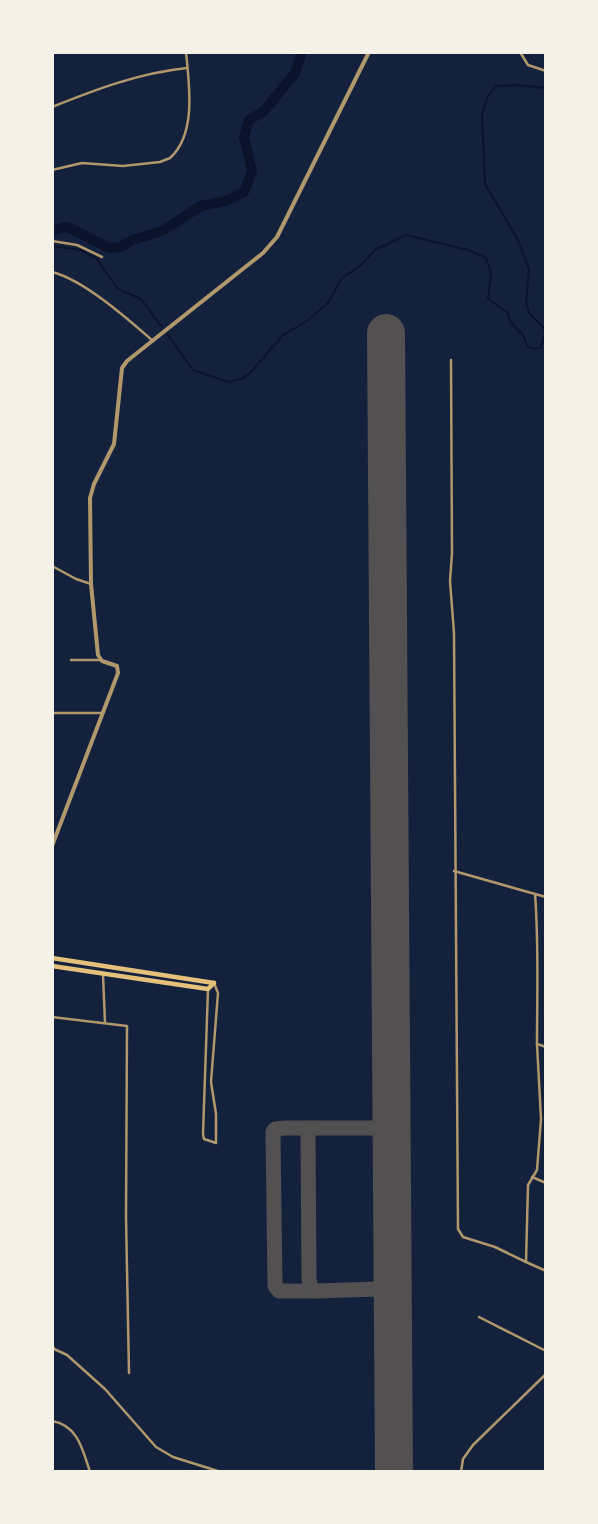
<svg xmlns="http://www.w3.org/2000/svg" width="598" height="1524" font-family="Roboto,sans-serif">
	<style>
		.lines { fill: none; stroke-linecap: round; stroke-linejoin: round }
		.stream { stroke: #0b132b; stroke-width: 2 }
		.river { stroke: #0b132b; stroke-width: 10 }
		.taxiway { stroke: #525050; stroke-width: 15 }
		.runway { stroke: #525050; stroke-width: 38 }
		.minor { stroke: #b1986c; stroke-width: 2.5 }
		.tertiary { stroke: #b1986c; stroke-width: 4 }
		.trunk { stroke: #e5c07b; stroke-width: 4.5 }
	</style>
	<rect width="100%" height="100%" fill="#14213d"/>
	<g class="lines">
		<g class="stream">
			<path d="M52,246l29,4 15,8 22,31 23,10 21,28"/>
			<path d="M168,335l25,35 36,12 14,-4 6,-4 34,-39 24,-14 21,-18 14,-25 18,-12 15,-16 31,-15 62,15 18,8 5,15 -3,26 19,13 4,11 12,12 5,12 6,2 7,-2 4,-13 -2,-7 -13,-13 -4,-11 3,-34 -11,-29 -33,-56 -3,-70 5,-16 8,-12 20,-1 31,3"/>
		</g>
		<path class="river" d="M52,231l12,-4 6,1 39,20 12,-1 11,-7 30,-9 39,-25 25,-5 18,-9 8,-21 -8,-34 5,-17 15,-9 31,-38 7,-21"/>
		<g class="taxiway">
			<path d="M285,1128h27l-4,4 1,147 2,8 5,4h-37l-4,-5 -2,-154 2,-3z"/>
			<path d="M312,1128h64l10,5 6,11"/>
			<path d="M376,1128l11,-7 4,-12"/>
			<path d="M378,1289l8,-5 6,-11"/>
			<path d="M316,1291l62,-2 9,4 6,12"/>
		</g>
		<path class="runway" d="M386,333l8,1139"/>
		<g class="minor">
			<path d="M520,52l8,13 18,6"/>
			<path d="M52,107c45,-18 87,-34 135,-39"/>
			<path d="M52,170l30,-7 41,3 37,-4 10,-4c27,-24 19,-74 16,-106"/>
			<path d="M52,241l25,4 25,12"/>
			<path d="M52,272c32,8 76,47 101,69"/>
			<path d="M451,360l1,193 -2,28 4,52 4,596 5,8 32,10 31,15"/>
			<path d="M52,566l24,13 15,5"/>
			<path d="M71,660h29"/>
			<path d="M52,713h51"/>
			<path d="M454,871l81,23"/>
			<path d="M546,897l-11,-3c4,50 2,100 2,150l9,3"/>
			<path d="M103,975l2,47"/>
			<path d="M208,989l-5,145 1,5 12,4v-29l-5,-32 7,-89 -4,-10"/>
			<path d="M52,1017l75,9 -1,191 3,156"/>
			<path d="M537,1044l4,75 -4,51 -9,15 -2,77 20,9"/>
			<path d="M532,1177l14,6"/>
			<path d="M479,1317l67,34"/>
			<path d="M52,1344l2,5"/>
			<path d="M52,1348l15,7 38,34 51,58 17,10 48,15"/>
			<path d="M52,1421c26,4 31,30 38,51"/>
			<path d="M461,1472l2,-13 10,-14 73,-71"/>
		</g>
		<path class="tertiary" d="M52,846l66,-173 -1,-7 -15,-5 -4,-6 -7,-71 -1,-86 4,-14 20,-40 8,-76 5,-7 136,-108 14,-16 92,-185"/>
		<g class="trunk">
			<path d="M52,958l162,25"/>
			<path d="M52,966l156,23 6,-6"/>
		</g>
	</g>
	<rect width="598" height="1524" fill="none" stroke="#f6f1e7" stroke-width="108"/>
</svg>
